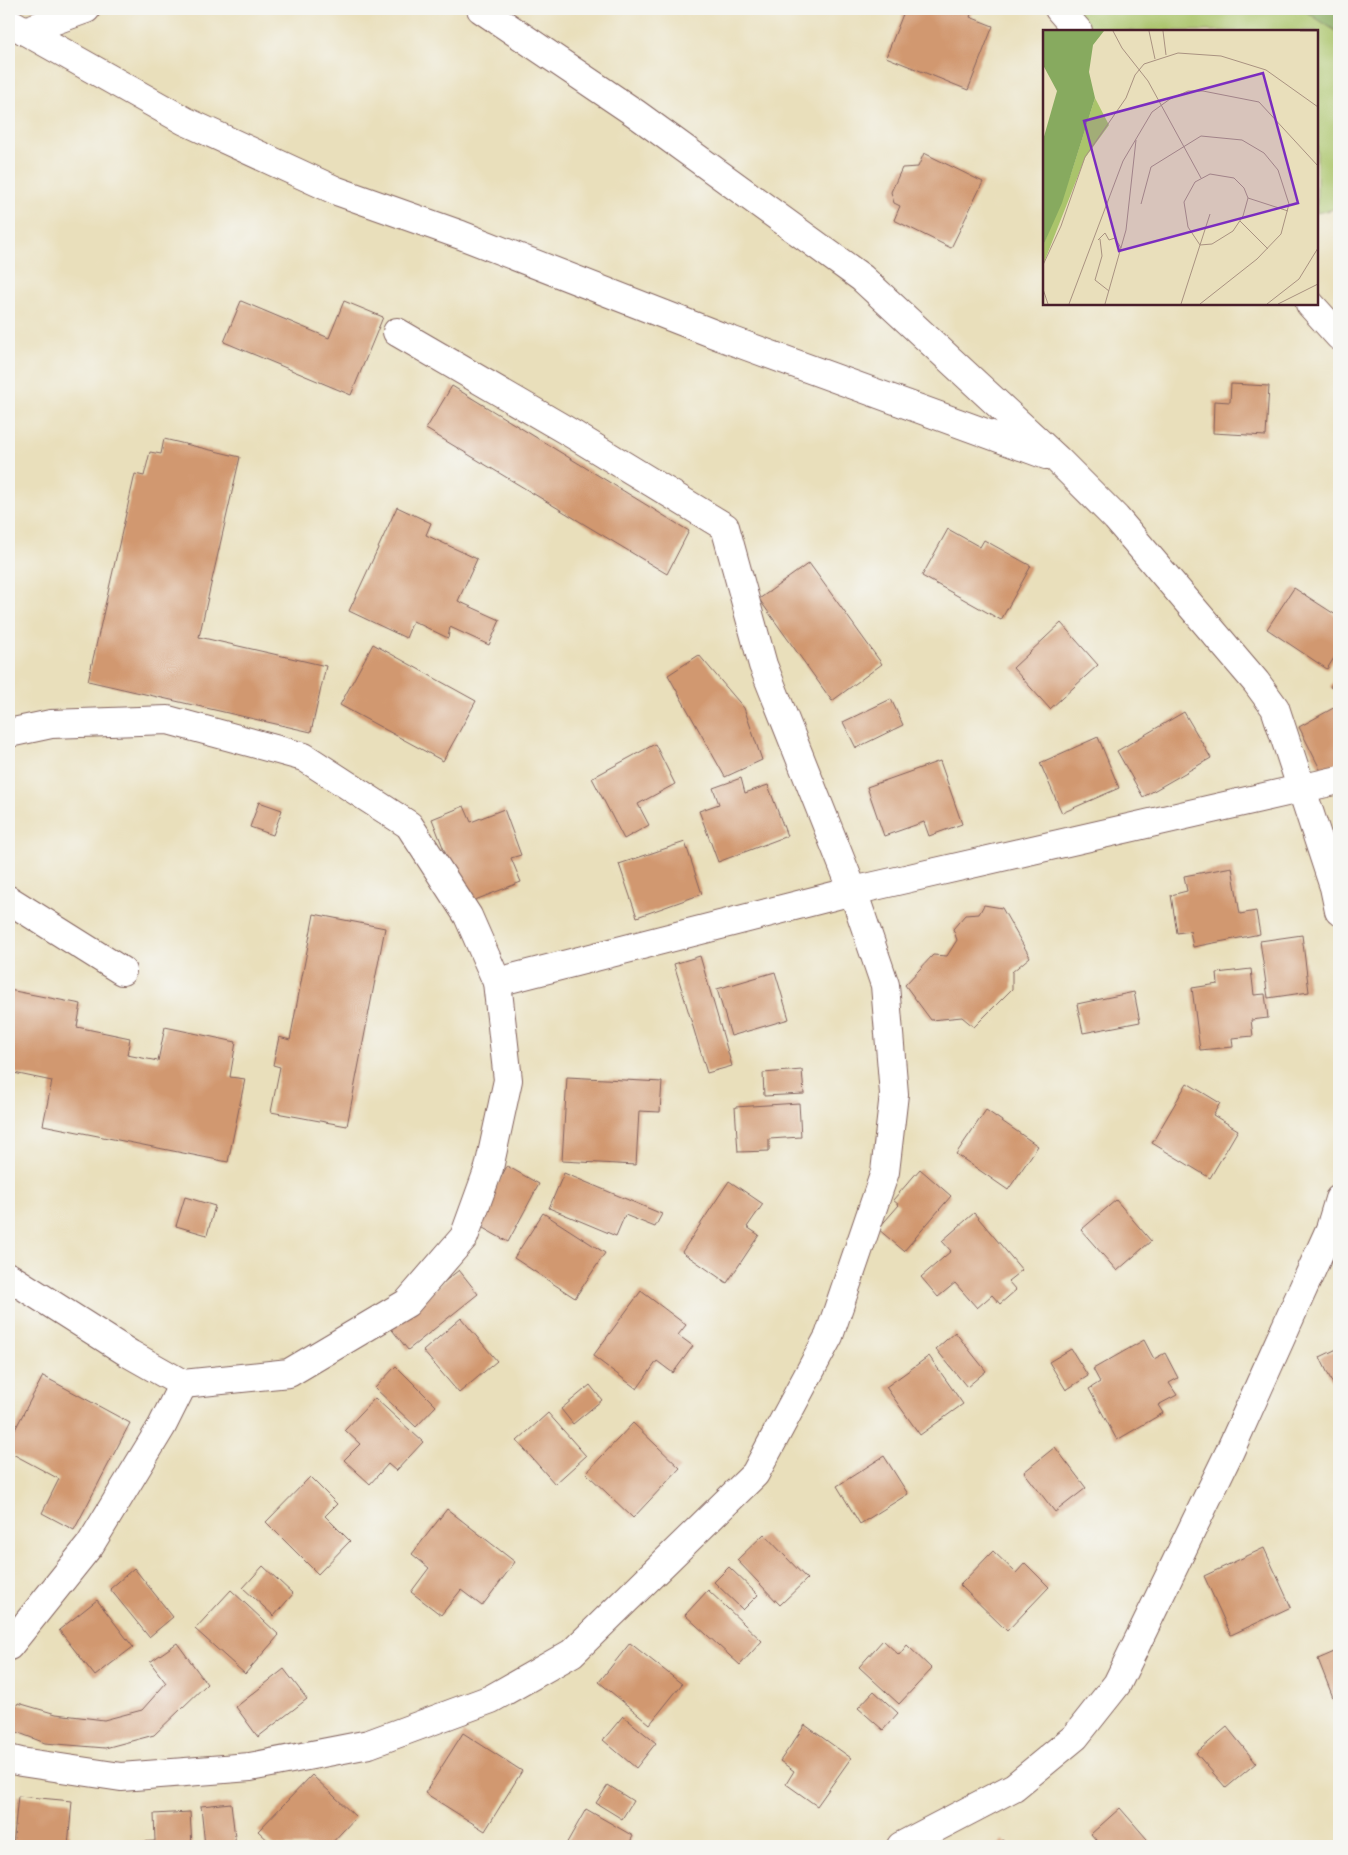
<svg xmlns="http://www.w3.org/2000/svg" width="1348" height="1855" font-family="Vollkorn,serif">
	<style>
		.green { fill: #aac46b; stroke: #7a724b }
		.forest { fill: #87aa5f; stroke: #686445 }
		.building { fill: #d1986f }
		.lines { fill: none; stroke-linecap: round; stroke-linejoin: round }
		.street-casing { stroke: #82625d; stroke-width: 30 }
		.street { stroke: #fff; stroke-width: 28 }
		.inset-road { fill: none; stroke: #a99281; stroke-width: 1 }
		.view { fill: #7b2cbf; fill-opacity: 0.15; stroke: #7b2cbf; stroke-width: 2.5 }
		.inset-edge { fill: none; stroke: #4a1f2b; stroke-width: 2.5 }
	</style>
	<rect width="100%" height="100%" fill="#f6f6f2"/>
	<filter id="ink" filterUnits="userSpaceOnUse"><feTurbulence type="fractalNoise" baseFrequency=".02" numOctaves="2"/><feDisplacementMap in="SourceGraphic" scale="10" xChannelSelector="R" yChannelSelector="G"/><feConvolveMatrix kernelMatrix="1 2 1 2 8 2 1 2 1" color-interpolation-filters="sRGB"/></filter>
	<filter id="wash" filterUnits="userSpaceOnUse"><feTurbulence type="fractalNoise" baseFrequency=".0096" numOctaves="4" result="noise"/><feDisplacementMap in="SourceGraphic" scale="20" xChannelSelector="R" yChannelSelector="G"/><feGaussianBlur stdDeviation="1.12" result="paint"/><feColorMatrix in="noise" values="0 0 0 0 0 0 0 0 0 0 0 0 0 0 0 0 0 1.4 0 .05"/><feComposite in="paint" operator="in"/></filter>
	<g filter="url(#wash)">
		<rect width="100%" height="100%" fill="#e9dfbb"/>
		<path class="green" d="M1059,9h243l37,24v175l-22,5v-182h-239z"/>
		<path class="forest" d="M1302,9h37v24z"/>
		<g id="blocks">
			<g class="building">
				<path d="M905,9h68l-3,8 23,9 -25,64 -82,-33z"/>
				<path d="M924,153l59,29 -32,66 -57,-28 6,-14 -6,-3 -3,-11 11,-24 16,-1z"/>
				<path d="M241,301l88,37 15,-37 39,16 -32,78 -127,-53z"/>
				<path d="M1231,384l38,2 -3,50 -53,-3 1,-32 16,1z"/>
				<path d="M452,386l237,145 -22,43 -241,-145z"/>
				<path d="M164,439l76,18 -41,180 127,29 -15,66 -223,-51 47,-207 9,2 6,-24 11,2z"/>
				<path d="M397,507l34,16 -5,12 51,24 -19,42 42,19 -11,25 -39,-18 -2,11 -35,-17 -7,17 -57,-27z"/>
				<path d="M948,529l32,18 4,-7 47,26 -30,54 -79,-44z"/>
				<path d="M809,563l73,101 -50,37 -73,-102z"/>
				<path d="M1294,588l45,29v33l-12,19 -60,-40z"/>
				<path d="M1061,623l37,42 -48,44 -37,-41z"/>
				<path d="M373,644l103,57 -33,60 -103,-56z"/>
				<path d="M699,655l45,53 18,52 -37,17 -57,-102z"/>
				<path d="M1339,672v21l-9,-6z"/>
				<path d="M891,699l12,26 -47,23 -13,-26z"/>
				<path d="M1339,705v62l-16,8 -24,-48z"/>
				<path d="M1184,712l27,46 -68,39 -26,-46z"/>
				<path d="M1098,737l21,51 -57,25 -22,-50z"/>
				<path d="M655,744l20,40 -37,20 11,21 -25,14 -32,-61z"/>
				<path d="M940,761l22,63 -33,12 -5,-14 -40,14 -17,-49z"/>
				<path d="M741,778l4,15 23,-8 19,51 -69,26 -19,-51 20,-7 -6,-16z"/>
				<path d="M259,802l23,8 -9,25 -23,-8z"/>
				<path d="M464,806l7,16 33,-13 17,46 -10,3 10,24 -56,22 -33,-85z"/>
				<path d="M685,842l17,52 -65,23 -18,-53z"/>
				<path d="M1232,867l8,47 16,-3 4,23 -67,13 -3,-16 -13,2 -6,-38 16,-4 -3,-15z"/>
				<path d="M984,905l18,3 28,49 -18,15v17l-38,38 -12,-10 -31,3 -26,-35 28,-30 14,1 10,-16 -4,-11 12,-14 14,-1z"/>
				<path d="M314,914l71,14 -38,198 -76,-14 9,-45 -7,-2 6,-28 11,3z"/>
				<path d="M1302,935l7,57 -41,6 -8,-57z"/>
				<path d="M700,956l32,110 -25,7 -33,-109z"/>
				<path d="M1251,969l3,26 11,-1 3,24 -17,2 2,16 -21,2 1,9 -33,3 -8,-62 26,-4 -1,-11z"/>
				<path d="M775,972l14,47 -58,17 -14,-47z"/>
				<path d="M9,990l72,14 -4,23 53,11 -3,17 31,6 7,-34 71,15 -6,35 15,2 -17,83 -185,-37 9,-44 -43,-9z"/>
				<path d="M1134,992l6,30 -57,11 -6,-29z"/>
				<path d="M802,1070l2,24 -40,2 -1,-23z"/>
				<path d="M567,1077l95,5 -2,30 -21,-1 -3,54 -74,-4z"/>
				<path d="M1187,1083l33,20 -7,12 25,15 -28,48 -58,-35z"/>
				<path d="M799,1103l2,34 -32,2v12l-31,1 -3,-45z"/>
				<path d="M986,1110l52,36 -30,44 -52,-36z"/>
				<path d="M507,1166l32,18 -31,58 -32,-18z"/>
				<path d="M920,1169l31,27 -47,55 -26,-22 21,-24 -6,-5z"/>
				<path d="M564,1173l98,41 -7,13 -30,-12 -9,21 -67,-28z"/>
				<path d="M729,1181l34,23 -16,23 12,8 -32,48 -45,-31z"/>
				<path d="M185,1197l30,9 -8,29 -31,-9z"/>
				<path d="M1116,1200l35,41 -34,30 -36,-41z"/>
				<path d="M543,1213l62,40 -30,45 -61,-40z"/>
				<path d="M974,1213l48,57 -14,11 8,9 -16,14 -8,-9 -15,13 -22,-25 -17,14 -17,-20 30,-26 -9,-10z"/>
				<path d="M1339,1253v14l-7,-6z"/>
				<path d="M459,1270l19,24 -70,56 -19,-24z"/>
				<path d="M641,1291l45,34 -8,10 15,11 -20,27 -16,-12 -20,28 -44,-33z"/>
				<path d="M461,1318l36,43 -38,32 -36,-42z"/>
				<path d="M955,1332l31,39 -19,16 -31,-38z"/>
				<path d="M1144,1340l10,19 11,-6 13,25 -9,5 8,12 -19,10 5,8 -46,27 -28,-51 11,-7 -7,-13z"/>
				<path d="M1339,1348v49l-19,-40z"/>
				<path d="M1071,1349l17,27 -22,14 -17,-28z"/>
				<path d="M929,1356l34,48 -43,31 -34,-48z"/>
				<path d="M396,1366l40,40 -20,21 -41,-39z"/>
				<path d="M43,1376l87,47 -56,107 -32,-17 17,-34 -50,-27v-11z"/>
				<path d="M590,1385l12,15 -29,24 -12,-15z"/>
				<path d="M375,1398l48,44 -27,29 -8,-7 -18,20 -26,-24 16,-16 -15,-14z"/>
				<path d="M548,1413l38,43 -31,28 -38,-43z"/>
				<path d="M633,1423l47,45 -47,50 -47,-45z"/>
				<path d="M1055,1447l31,41 -31,24 -31,-40z"/>
				<path d="M884,1456l24,38 -48,30 -23,-38z"/>
				<path d="M310,1477l27,27 -12,12 25,25 -32,33 -52,-52z"/>
				<path d="M447,1509l68,53 -33,44 -21,-16 -20,25 -30,-23 18,-24 -17,-14z"/>
				<path d="M764,1534l43,45 -27,26 -43,-45z"/>
				<path d="M1264,1548l27,59 -60,28 -27,-59z"/>
				<path d="M993,1551l23,22 9,-10 24,24 -42,44 -47,-46z"/>
				<path d="M263,1566l30,28 -19,22 -31,-28z"/>
				<path d="M729,1567l29,28 -15,15 -29,-28z"/>
				<path d="M134,1568l39,49 -24,20 -39,-48z"/>
				<path d="M231,1590l48,45 -34,39 -50,-45z"/>
				<path d="M708,1590l54,51 -22,24 -55,-50z"/>
				<path d="M97,1600l36,47 -38,29 -36,-46z"/>
				<path d="M883,1640l16,15 8,-10 25,24 -33,35 -40,-37z"/>
				<path d="M177,1643l30,41 -53,51 -49,13 -60,-5 -36,-14v-10l9,-16 38,11 48,6 38,-10 24,-27 -16,-21z"/>
				<path d="M630,1643l52,41 -32,40 -51,-42z"/>
				<path d="M1339,1650v63l-21,-54z"/>
				<path d="M284,1669l23,30 -49,38 -22,-30z"/>
				<path d="M874,1691l24,22 -15,17 -25,-22z"/>
				<path d="M623,1716l33,27 -20,25 -33,-28z"/>
				<path d="M805,1725l46,33 -34,48 -31,-22 8,-13 -14,-10z"/>
				<path d="M1227,1727l29,36 -30,25 -30,-35z"/>
				<path d="M463,1733l59,38 -37,60 -60,-38z"/>
				<path d="M312,1775l44,42 -27,29h-55l-16,-15z"/>
				<path d="M608,1785l25,16 -11,18 -26,-16z"/>
				<path d="M18,1796l54,5 -4,45h-55z"/>
				<path d="M231,1803l5,43h-31l-4,-40z"/>
				<path d="M1120,1808l33,38h-52l-10,-12z"/>
				<path d="M586,1809l47,27 -5,10h-63z"/>
				<path d="M190,1812l2,34h-53l-1,-4 17,-1 -1,-27z"/>
				<path d="M1002,1840l8,6h-12z"/>
			</g>
		</g>
	</g>
	<g filter="url(#ink)">
		<use href="#blocks" fill-opacity="0" stroke="#82625d" stroke-width="1"/>
		<g class="lines">
			<defs>
				<g id="street">
					<path d="M481,9l154,104 227,165 195,181 59,59 140,164 19,26 59,179 5,24"/>
					<path d="M1059,9l19,22"/>
					<path d="M9,22l176,99 152,70 124,44 261,102 324,118"/>
					<path d="M25,31l61,-22"/>
					<path d="M1310,304l29,32"/>
					<path d="M9,733l42,-9 117,-4 136,37 105,68 59,91 29,66 11,98 -19,88 -25,69 -57,66 -118,70 -106,11 -53,-30 -121,-77"/>
					<path d="M9,900l113,71"/>
					<path d="M497,982l356,-91 486,-111"/>
					<path d="M9,1646l81,-101 72,-119 21,-42"/>
					<path d="M9,1759l12,3 100,15 129,-10 119,-23 122,-45 81,-46 183,-179 74,-138 56,-164 9,-78 -9,-109 -32,-94 -90,-226 -38,-138 -156,-95 -172,-100"/>
					<path d="M901,1846l113,-59 61,-50 42,-53 112,-231 101,-224 9,-30"/>
				</g>
			</defs>
			<use href="#street" class="street-casing"/>
			<use href="#street" class="street"/>
		</g>
	</g>
	<g transform="translate(1043 30)">
		<rect width="275" height="275" fill="#e9dfbb"/>
		<path d="M52,68l14,27 -24,33 -42,107v-19l28,-72z" fill="#aac46b"/>
		<path d="M0,1h61l-11,14 -4,27 6,26 -33,105 -19,43v-106l14,-49 -14,-26z" fill="#87aa5f"/>
		<path class="inset-road" d="M70,1l9,17 26,33 53,97M106,1l6,28M120,1l3,24M257,1h17M167,144l24,4 10,10 4,10 -5,18 -10,15 -21,13 -12,1 -12,-18 -4,-25 11,-20zM205,168l40,13M98,174l10,-37 50,-31 41,4 22,13 14,17 11,34 -8,30 -24,25 -57,45M197,191l28,28M57,209l2,17 -7,24 14,11M55,210l7,-7 4,7 6,-2 6,10M0,235l18,-39 24,-69 41,-59 9,-23 9,-11 34,-11 43,3 45,14 52,37M0,259l5,15M26,274l54,-143 29,-49 18,-13 18,-8h15l56,11 59,64M62,274l21,-74 10,-90M138,274l29,-90M224,274l32,-25 19,-31M235,274l40,-20"/>
		<path class="view" d="M220,43l35,130 -179,48 -35,-130z"/>
		<rect width="275" height="275" class="inset-edge"/>
	</g>
	<rect width="1348" height="1855" fill="none" stroke="#f6f6f2" stroke-width="30"/>
</svg>
